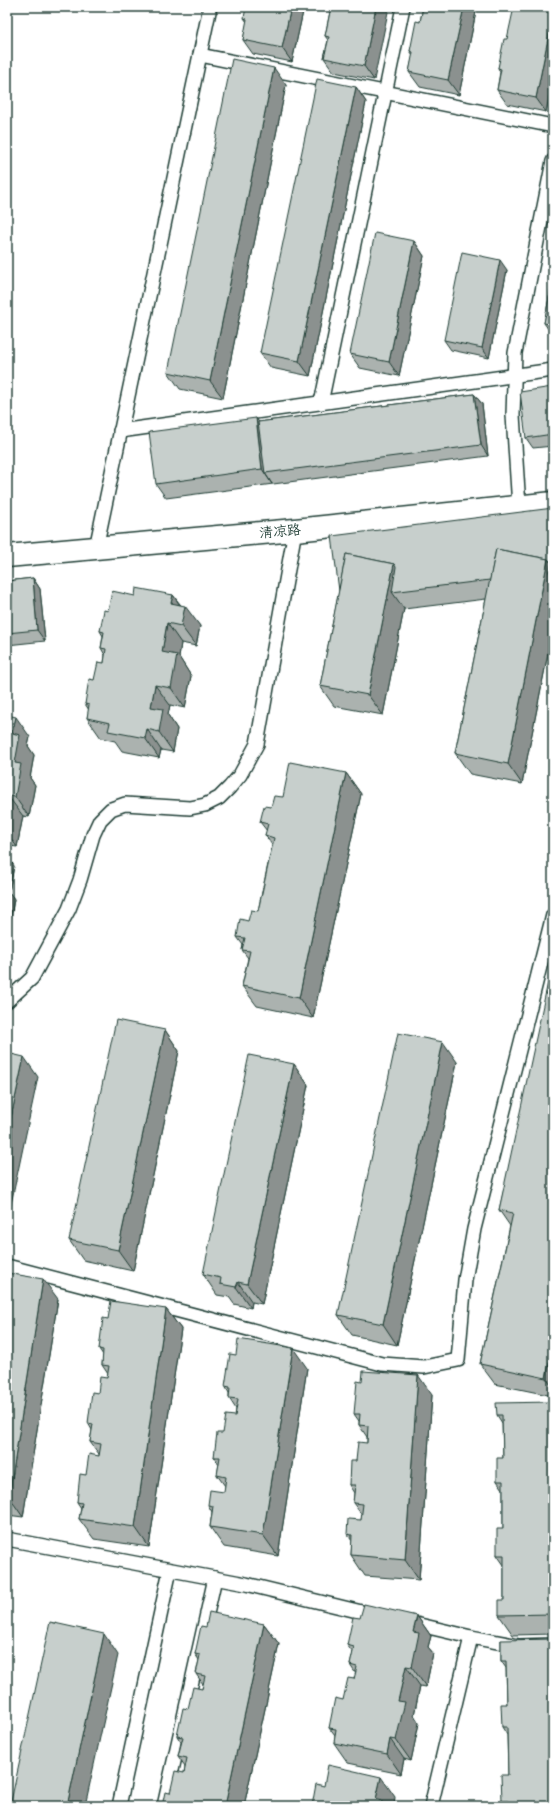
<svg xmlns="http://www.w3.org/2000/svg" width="560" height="1813" font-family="'Architects Daughter','LXGW WenKai TC',sans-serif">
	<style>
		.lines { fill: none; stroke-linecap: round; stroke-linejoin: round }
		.service-casing { stroke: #1f3d34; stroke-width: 16 }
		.tertiary-casing { stroke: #1f3d34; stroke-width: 25 }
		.service { stroke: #fff; stroke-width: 13 }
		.tertiary { stroke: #fff; stroke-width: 22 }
		.wall { fill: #abb2af; stroke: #1f3d34 }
		.shaded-wall { fill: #8b918f; stroke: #1f3d34 }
		.building { fill: #c7cfcc; stroke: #1f3d34 }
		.labels { text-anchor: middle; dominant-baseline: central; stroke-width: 3.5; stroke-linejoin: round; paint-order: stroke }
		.street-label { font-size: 14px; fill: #1f3d34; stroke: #fff }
	</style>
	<rect width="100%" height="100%" fill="#fff"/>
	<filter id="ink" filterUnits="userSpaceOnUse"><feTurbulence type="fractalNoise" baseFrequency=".025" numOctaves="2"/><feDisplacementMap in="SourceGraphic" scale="8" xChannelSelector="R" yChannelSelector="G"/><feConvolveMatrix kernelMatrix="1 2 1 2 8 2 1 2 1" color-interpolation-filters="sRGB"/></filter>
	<g filter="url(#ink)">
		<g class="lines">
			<defs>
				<g id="service">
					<path d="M200,55l353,71"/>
					<path d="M321,403l82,-396"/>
					<path d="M120,431l433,-61"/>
					<path d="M519,507l-6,-92 2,-62 38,-192"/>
					<path d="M96,548l114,-541"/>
					<path d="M7,1001l25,-23 37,-69 11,-29 13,-45 7,-15 11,-11 14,-5 65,4 15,-3 14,-7 11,-11 10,-12 17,-31 38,-214"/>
					<path d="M7,1266l375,98 42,3 34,-7 7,-80 9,-51 79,-314"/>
					<path d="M7,1539l239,45 132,32"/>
					<path d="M407,1622l64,15 48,9 34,-1"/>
					<path d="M119,1806l51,-236"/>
					<path d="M164,1806l51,-228"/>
					<path d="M431,1806l40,-169"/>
				</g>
				<path id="tertiary" d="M7,556l288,-26 258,-27"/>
			</defs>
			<use href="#service" class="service-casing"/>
			<use href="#tertiary" class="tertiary-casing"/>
			<use href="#service" class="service"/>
			<use href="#tertiary" class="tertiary"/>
		</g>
		<g class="wall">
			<path d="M304,7l-12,55 -39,-8 -10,-14 4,-18 -3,-4z"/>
			<path d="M331,7l43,73 -40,-8 -10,-14 4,-18 -3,-4z"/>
			<path d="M423,7h54l-18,88 -39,-8 -11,-15 4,-17 -3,-4 10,-29z"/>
			<path d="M553,7v71l-7,34 -39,-8 -10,-14 3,-18 -2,-4 9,-29z"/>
			<path d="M286,85l-63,313 -43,-9 -12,-17z"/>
			<path d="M356,87l10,15 -56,274 -39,-8 -11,-15z"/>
			<path d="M414,241l10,15 -25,120 -39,-8 -10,-14z"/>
			<path d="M507,270l-18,88 -38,-8 -7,-10z"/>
			<path d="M553,278v58l-9,-13z"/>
			<path d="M553,380v66l-20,2 -7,-10 26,-51z"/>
			<path d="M474,394l8,10 6,52 -322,42 -10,-14 100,-66 2,4z"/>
			<path d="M553,508v120l-31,156 -52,-10 -15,-21 31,-154 -82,10 -21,106 -49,-9 -14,-20 19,-95z"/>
			<path d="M33,578l7,11 5,52 -38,4v-64z"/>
			<path d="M173,595l7,9 20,22 -4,20 -15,-3 -2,14 12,19 -6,32 -15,-3 -2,10 9,14 -4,23 -12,-2 -2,8 -37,-7 -7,-10 -14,-3 -14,-20 2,-8 -4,-6 9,-24 10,-17 1,-8 -4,-7 2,-12 -3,-5 8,-20 27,-15z"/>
			<path d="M7,715l23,22 -2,9 6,9 -4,23 5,7 -6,32 -6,-1 -6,31 -7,-1 -2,11 6,9 -5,26 5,7 -6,35h-1z"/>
			<path d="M346,773l15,21 -48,224 -56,-12 -15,-20 6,-28 -6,-8 1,-5 -6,-8 11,-16 10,-10 14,-66 -7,-10 2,-4 -7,-9 11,-15 12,-10z"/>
			<path d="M553,983v413l-58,-12 -15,-20 30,-138 -11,-16z"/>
			<path d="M165,1030l14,21 -46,220 -50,-11 -14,-20z"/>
			<path d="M457,1062l-60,283 -45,-10 -14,-20z"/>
			<path d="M294,1064l14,21 -46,219 -10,-2 -1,6 -17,-4 -5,-7 -12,-2 -14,-21z"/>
			<path d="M7,1273l51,26 -35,218 -16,-2z"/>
			<path d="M166,1309l15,20 -32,218 -55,-8 -15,-20 2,-11 -4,-6 9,-27 13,-19v-2l-9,-12 2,-12 -4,-7 10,-30 9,-15 1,-4 -6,-9 1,-10 -4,-6 9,-30z"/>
			<path d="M307,1368l-29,188 -54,-9 -14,-20 2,-15 -4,-7 16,-13 1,-6 -8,-11 2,-11 -5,-7 9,-24 12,-17 1,-7 -7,-11v-5l-4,-7z"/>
			<path d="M432,1395l-13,185 -54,-4 -14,-21 1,-14 -5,-7 14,-14 1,-5 -9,-12 1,-10 -5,-8 7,-24 11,-18v-6l-8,-12v-4l-5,-7z"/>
			<path d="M553,1402v232l-40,1 -14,-20 5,-15v-35l-7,-10 6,-26v-40l-6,-8 6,-23 -1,-35 -5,-8z"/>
			<path d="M417,1616l14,20 -3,11 5,6 -7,34 -6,-1 -6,29 5,8 -8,38 -7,-2 -3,15 -53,-11 -14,-20 1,-7 -6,-8 14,-28 11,-21 2,-5 -6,-9 3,-12 -6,-8 13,-27z"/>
			<path d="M264,1624l15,20 -35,162h-82l22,-33 1,-7 -7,-10 3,-14 -4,-6 11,-27 14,-20 1,-5 -7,-10 3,-14 -4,-6 11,-27z"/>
			<path d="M501,1640l52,166h-48l-3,-5 6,-26 -1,-40 -5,-8 5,-23 -1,-36 -5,-7z"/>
		</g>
		<g class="shaded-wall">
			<path d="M291,7h13l-12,55 -10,-14z"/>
			<path d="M376,7h13l-15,73 -10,-14z"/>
			<path d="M464,7h13l-18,88 -11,-15z"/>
			<path d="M553,14v64l-7,34 -10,-14z"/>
			<path d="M274,68l12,17 -63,313 -13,-17z"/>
			<path d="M356,87l10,15 -56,274 -11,-15z"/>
			<path d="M414,241l10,15 -25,120 -10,-14z"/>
			<path d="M500,260l7,10 -18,88 -7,-10z"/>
			<path d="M474,394l8,10 6,52 -7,-11z"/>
			<path d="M256,418l10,14 -1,41 7,11 -10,-15z"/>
			<path d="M548,559l5,7 -4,6 4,6v50l-31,156 -14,-20z"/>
			<path d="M394,564l15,20 -17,8 12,17 -21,106 -15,-20z"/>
			<path d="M33,578l7,11 5,52 -8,-11z"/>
			<path d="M173,595l11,16 1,-5 15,20 -4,20 -15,-20 -10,-23z"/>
			<path d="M167,623l14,20 -2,14 12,19 -6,32 -14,-20 -9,-36z"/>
			<path d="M155,685l15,20 -2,10 9,14 -4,23 -14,-20 -8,-25z"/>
			<path d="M16,717l14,20 -2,9 6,9 -4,23 5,7 -6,32 -14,-20v-34l-3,-30z"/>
			<path d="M147,729l14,21 -2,8 -14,-20z"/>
			<path d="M346,773l15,21 -48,224 -14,-20z"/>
			<path d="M8,796l15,20 -6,31 -10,-14v-30z"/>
			<path d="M7,842l3,4 -2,11 6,9 -5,26 5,7 -6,35 -1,-1z"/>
			<path d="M165,1030l14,21 -46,220 -15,-21z"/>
			<path d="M443,1042l14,20 -60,283 -14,-21z"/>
			<path d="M24,1057l14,20 -31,146v-87z"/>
			<path d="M294,1064l14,21 -46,219 -15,-20z"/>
			<path d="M43,1279l15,20 -35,218 -14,-20z"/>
			<path d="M238,1282l14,20 -1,6 -15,-21z"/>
			<path d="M166,1309l15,20 -32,218 -14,-20z"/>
			<path d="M553,1343v45l-7,-10z"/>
			<path d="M293,1348l14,20 -29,188 -15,-21z"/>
			<path d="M418,1375l14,20 -13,185 -14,-20z"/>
			<path d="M417,1616l14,20 -3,11 5,6 -7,34 -14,-20 1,-35z"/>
			<path d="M264,1624l15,20 -35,162h-19z"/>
			<path d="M104,1634l14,21 -33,151h-18z"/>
			<path d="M406,1666l14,20 -6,29 5,8 -8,38 -15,-21 2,-39z"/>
			<path d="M390,1739l14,20 -3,15 -14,-20z"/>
			<path d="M381,1777l14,20 -1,9h-13l-5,-7z"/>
		</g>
		<g class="building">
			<path d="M246,7h45l-9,41 -39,-8 4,-21 -3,-1z"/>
			<path d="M331,7h45l-12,59 -40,-8 5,-21 -4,-1z"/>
			<path d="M423,7h41l-16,73 -39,-8 4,-20 -3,-1 6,-30 4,1z"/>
			<path d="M514,7h39v7l-17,84 -39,-8 4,-21 -3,-1 6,-29h3z"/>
			<path d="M232,59l42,9 -64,313 -42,-9z"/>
			<path d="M317,79l39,8 -57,274 -39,-8z"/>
			<path d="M375,233l39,8 -25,121 -39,-8z"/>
			<path d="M462,252l38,8 -18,88 -38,-8z"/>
			<path d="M553,278v47l-9,-2z"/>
			<path d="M551,380h2v18z"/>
			<path d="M552,387l1,10v37l-27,4 -6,-46z"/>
			<path d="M474,394l7,51 -216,28 -7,-51z"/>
			<path d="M256,418l6,51 -106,15 -7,-52z"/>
			<path d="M553,508v64h-4l2,-10 -3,-3 -52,-10 -6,31 -98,12 4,-25 -2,-3 -48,-10 -7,37 -7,-55z"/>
			<path d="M496,549l52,10 -40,205 -53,-11z"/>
			<path d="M346,554l48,10 -26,131 -48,-9z"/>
			<path d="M33,578l4,52 -30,3v-52z"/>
			<path d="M136,588l37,7 -2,8 14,3 -4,20 -14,-3 -5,29 15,3 -6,33 -16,-3 -4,22 12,2 -4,23 -12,-3 -2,9 -37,-7 2,-8 -23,-5 2,-13 -4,-1 4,-25 5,1 4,-18 6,1 2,-14 -5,-1 3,-16 -4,-1 4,-21 4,1 4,-20 23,5z"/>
			<path d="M7,715l9,2 -4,16 8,2 -5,28 6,1 -6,33 -7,-1 -1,7z"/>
			<path d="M290,762l56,11 -47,225 -57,-12 8,-35 -8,-1 3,-12 -8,-1 3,-18 8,2 3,-11 7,1 16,-73 -9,-3 3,-11 -8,-2 4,-16 7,1 3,-11 9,1z"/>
			<path d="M548,982l5,1v360l-7,35 -66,-14 33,-151 -14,-3z"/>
			<path d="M116,1020l49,10 -47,220 -49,-10z"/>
			<path d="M398,1033l45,9 -60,282 -45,-9z"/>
			<path d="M7,1053l17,4 -17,79z"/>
			<path d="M249,1055l45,9 -47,220 -9,-2 -2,5 -16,-3 1,-6 -18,-4z"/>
			<path d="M7,1273l36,6 -34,218h-2z"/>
			<path d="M111,1301l55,8 -31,218 -56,-8 3,-16 -5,-1 3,-28 6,1 3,-21 10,2 2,-12 -11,-2 3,-18 -5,-1 4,-31 6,1 2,-16 7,1 2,-12 -7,-1 1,-15 -4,-1 4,-31 5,1z"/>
			<path d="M238,1339l55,9 -30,187 -53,-8 3,-21 -5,-1 2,-15 14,2 2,-15 -9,-2 3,-18h-6l3,-24h6l3,-18 9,1 3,-17 -9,-1 1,-11 -5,-1 5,-32 6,1z"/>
			<path d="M363,1371l55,4 -13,185 -54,-5 1,-20 -5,-1 1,-15 13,1 2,-16 -10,-1 2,-18h-6l1,-24h6l2,-19 9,1 1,-17 -9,-1 1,-11h-6l3,-33 5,1z"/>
			<path d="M553,1402v212l-54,1v-15h5v-45h-7v-26h6v-48h-6v-23h6l-1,-43h-5l-1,-12z"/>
			<path d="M364,1604l53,12 -4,16 6,1 -7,34 -6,-1 -8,35 7,1 -9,38 -6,-1 -3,15 -53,-11 2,-14 -7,-1 6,-30 8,2 5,-22 6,1 3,-12 -7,-2 4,-18 -7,-2 6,-28 7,1z"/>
			<path d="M209,1612l55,12 -39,182h-63l3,-14 5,1 5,-22 9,2 3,-15 -9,-2 5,-19 -6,-1 6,-28 5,1 5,-22 9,2 3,-13 -9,-2 4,-19 -5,-1 6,-28 5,1z"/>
			<path d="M50,1622l54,12 -37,172h-57z"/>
			<path d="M553,1639v167h-45v-5h-6l-1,-26h7l-1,-48h-5l-1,-23h6l-1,-43h-5v-21z"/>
			<path d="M328,1765l53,12 -5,22 6,2 -1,5h-69l4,-22 8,2z"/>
		</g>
	</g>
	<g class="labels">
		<g class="street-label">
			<text transform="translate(280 532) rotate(-5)">清凉路</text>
		</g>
	</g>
	<rect width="560" height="1813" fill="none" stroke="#fff" stroke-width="24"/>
	<rect x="12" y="12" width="536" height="1789" fill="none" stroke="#1f3d34" stroke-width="1.5" filter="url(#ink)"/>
</svg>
